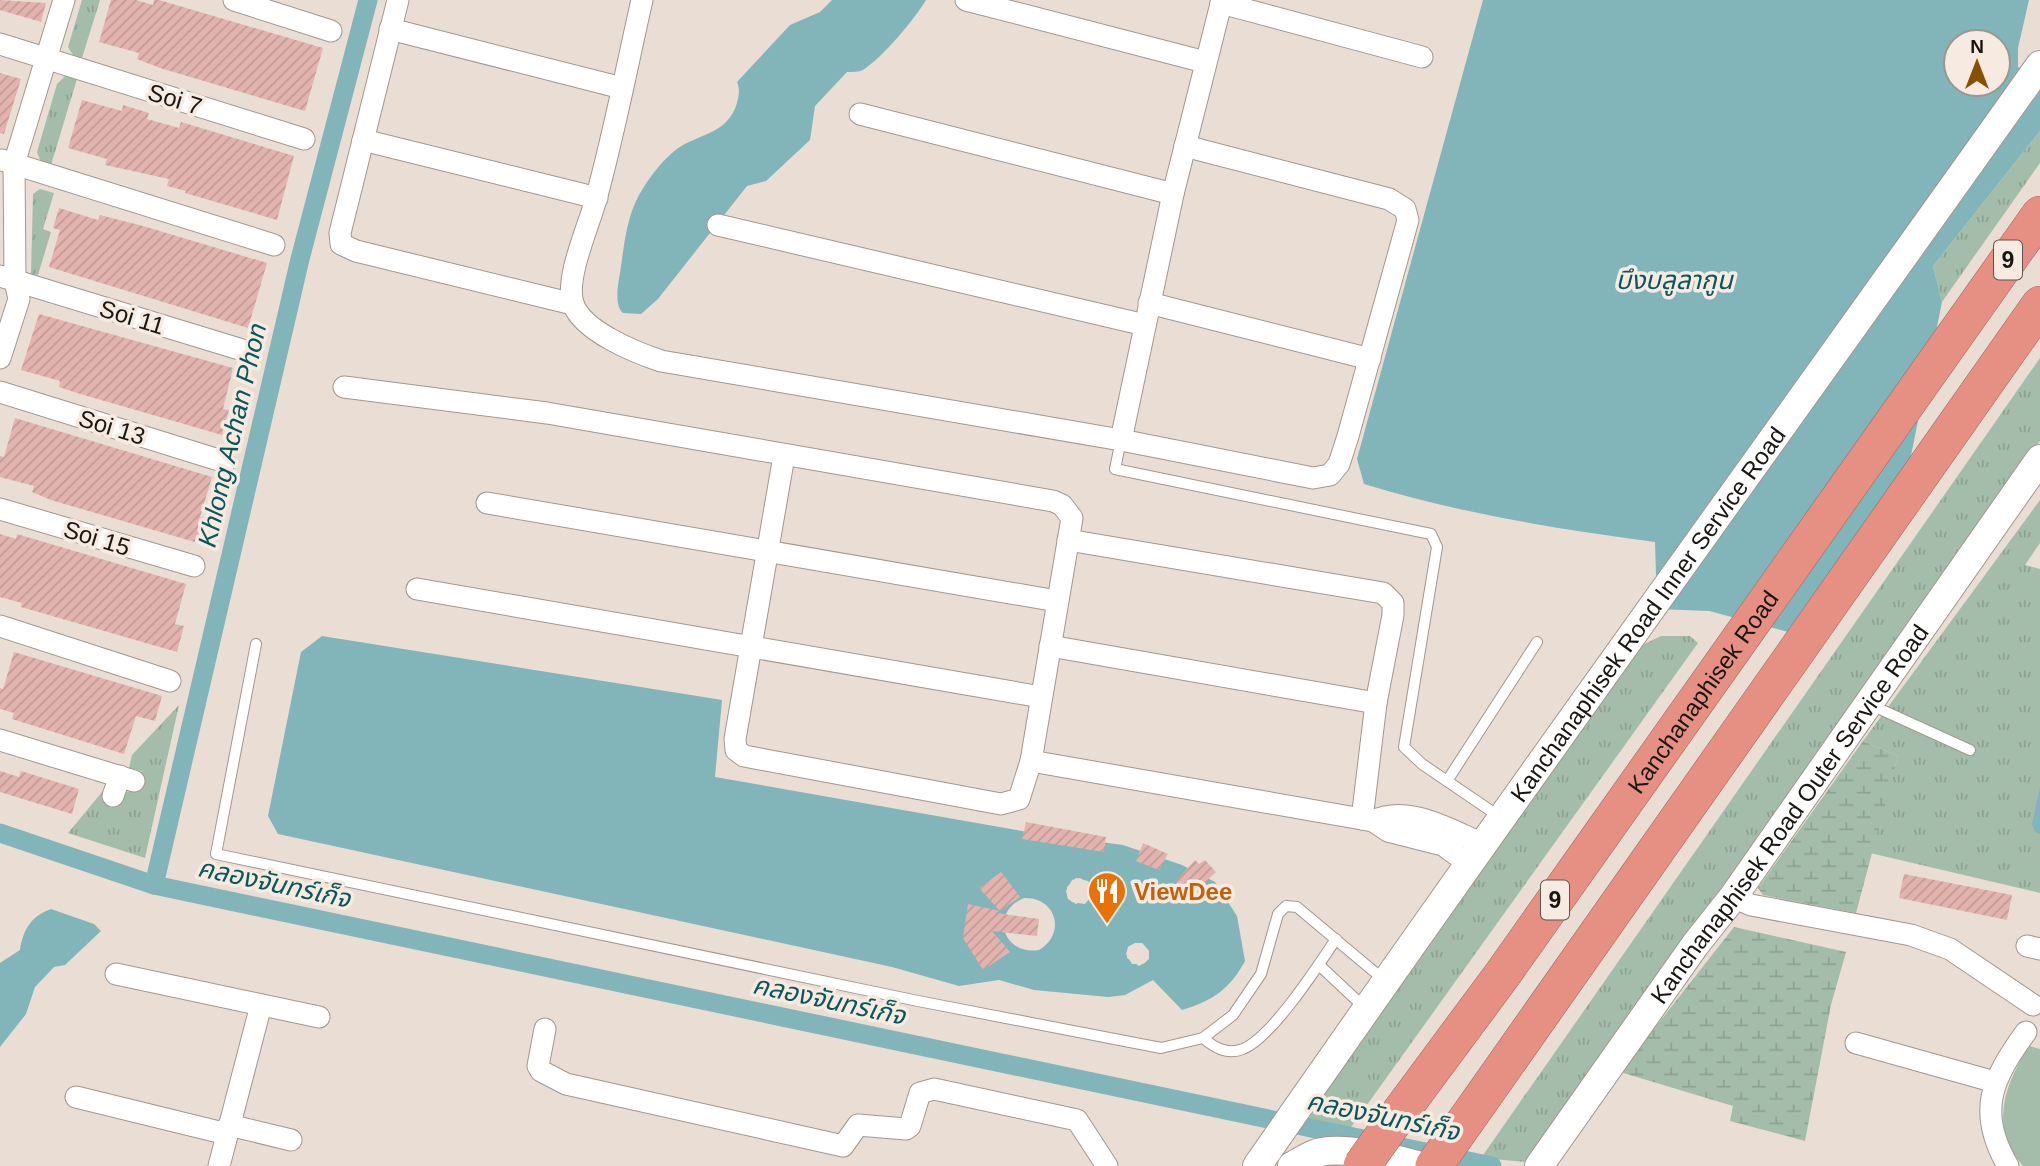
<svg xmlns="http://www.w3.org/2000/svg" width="2040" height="1166" font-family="Helvetica,'Noto Sans Thai',sans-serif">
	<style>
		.grass { fill: url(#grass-tufts) }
		.wetland { fill: url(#wetland-marsh) }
		.green { fill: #a4bdaa }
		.water { fill: #81b5ba; fill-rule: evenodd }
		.pier { fill: #eaded4; fill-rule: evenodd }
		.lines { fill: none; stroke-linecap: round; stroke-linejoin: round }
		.canal { stroke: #81b5ba; stroke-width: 19 }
		.building { fill: url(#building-hatch) }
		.service-casing { stroke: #a2978e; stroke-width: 12 }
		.minor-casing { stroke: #a2978e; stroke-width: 23 }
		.secondary-casing { stroke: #a2978e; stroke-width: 30 }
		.motorway-casing { stroke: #9e655b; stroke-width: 38 }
		.service { stroke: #fff; stroke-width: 10 }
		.minor { stroke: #fff; stroke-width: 21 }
		.secondary { stroke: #fff; stroke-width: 28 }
		.motorway { stroke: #e59083; stroke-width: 37 }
		.motorway-bridge-casing { stroke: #9e655b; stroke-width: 38; stroke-linecap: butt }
		.motorway-bridge { stroke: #e59083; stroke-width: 37 }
		.labels { text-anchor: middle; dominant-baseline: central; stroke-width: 7; stroke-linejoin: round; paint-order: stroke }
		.shield { fill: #f7ebe1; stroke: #5c554f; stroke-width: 2 }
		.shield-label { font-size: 23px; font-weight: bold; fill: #191511 }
		.street-label { font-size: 24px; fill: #191511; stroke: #f7ebe1 }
		.food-label { font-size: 24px; font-weight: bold; fill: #c56008; stroke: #f7ebe1; text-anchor: start }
		.water-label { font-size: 26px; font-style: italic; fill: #09565c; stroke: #f7ebe1 }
	</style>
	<defs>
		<pattern id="grass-tufts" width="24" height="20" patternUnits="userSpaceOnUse" patternTransform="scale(1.75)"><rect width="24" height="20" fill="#a4bdaa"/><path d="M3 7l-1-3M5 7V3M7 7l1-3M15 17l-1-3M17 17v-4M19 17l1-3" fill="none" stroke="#8da291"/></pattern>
		<pattern id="wetland-marsh" width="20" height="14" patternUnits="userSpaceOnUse" patternTransform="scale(1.75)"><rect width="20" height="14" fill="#a4bdaa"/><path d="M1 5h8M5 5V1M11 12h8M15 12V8" fill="none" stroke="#8da291"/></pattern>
		<pattern id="building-hatch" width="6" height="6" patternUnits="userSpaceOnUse" patternTransform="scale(1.75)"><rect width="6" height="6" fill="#e3b4af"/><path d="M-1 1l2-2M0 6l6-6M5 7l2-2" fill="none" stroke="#c29a96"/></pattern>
	</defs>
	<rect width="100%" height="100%" fill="#eaded4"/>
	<g class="grass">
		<path d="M82,0h18l-18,58 -9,-3 -5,-8z"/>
		<path d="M65,76l12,3 -26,86 -10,-3 -4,-10 20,-68z"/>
		<path d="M2040,131v32l-98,139 -9,-36z"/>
		<path d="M40,189l14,4 -11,36 8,3 -13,43 -7,-1 2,-80z"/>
		<path d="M2040,358v83l-380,538 -133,183 -46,-4z"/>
		<path d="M2040,500v43l-15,22 15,4v324l-170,-40 28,-97 -35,-15z"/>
		<path d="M1661,636h29l8,7 -349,487 -43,-10 330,-472z"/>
		<path d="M179,705l-34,153 -77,-25 39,-47 15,6 15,-1 5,-20 -13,-3 3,-13z"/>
	</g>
	<g class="wetland">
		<path d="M1863,741l35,15 -42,157 -93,-18 -5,-7z"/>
		<path d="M1734,927l112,25 -15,53 -26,136 -75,-20 3,-15 -113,-34z"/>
	</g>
	<path class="green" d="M2029,1046l11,3v117h-17c-35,-39 -18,-82 6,-120z"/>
	<g class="water">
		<path d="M832,0h94c-12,20 -43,57 -63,70 -4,2 -10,2 -16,2l-32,34 -5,34 -44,41 -19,5 -89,113 -17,15 -18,-1c-9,-8 -5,-29 -3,-40 4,-26 6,-54 19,-78 8,-14 20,-31 33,-42 22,-20 55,-16 65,-50 2,-8 3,-14 0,-21l53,-57 30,-13z"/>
		<path d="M1483,0h546l-11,48v19l22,9v55l-107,135 9,36 -49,243 -71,96 -113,-30 -52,-2 -2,-67c-98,-13 -197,-29 -291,-58l-7,-25zM1956,42h42v42h-42z"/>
		<path d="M322,636l400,64 -7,77 324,57 84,11 59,20 33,17 22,34 8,45c-15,28 -33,40 -63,49l-29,-30 -28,15 -17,2 -74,-7 -35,-10 -40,6 -67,-19 -614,-133 -10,-18 33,-164zM1080,878l11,7v12l-15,7 -8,-5 -2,-8 6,-11zM1024,898c32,-1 43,35 15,52 -36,6 -50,-38 -15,-52zM1135,943h7l7,8v8l-6,5h-11l-6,-10 2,-7z"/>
		<path d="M2040,787v47l-5,-2 -3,-8z"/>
		<path d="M51,909l43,15 7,7 -36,34 -11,2 -19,20 -9,27 -26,33v-84l20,-13c3,-20 11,-34 31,-41z"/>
	</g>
	<g class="pier">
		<path d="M1076,878l12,3 4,8 -1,8 -6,7 -13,-2 -5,-7v-8zM1077,882l9,2 3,5 -6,11 -9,-1 -4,-5v-6z"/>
		<path d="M1135,943h7l7,8 -3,11 -7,4 -12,-8 1,-11zM1141,946l5,9 -2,5 -8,2 -6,-5v-6z"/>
	</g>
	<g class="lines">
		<g class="canal">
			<path d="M0,833l154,52 1338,281"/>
			<path d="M154,885l146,-626 68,-259"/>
		</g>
	</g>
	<g class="building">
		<path d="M0,0l46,3 -5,19 -41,-12z"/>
		<path d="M111,0h25l17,5 1,-5h5l164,48 -18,63 -145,-43 -23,-9 2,-6 -40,-11z"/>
		<path d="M0,73l21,6 -17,55 -4,-1z"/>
		<path d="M82,100l40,11 1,-6 26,8 -2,6 32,9 2,-6 113,34 -17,64 -92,-27 1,-2 -19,-5 2,-7 -64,-14 2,-6 -39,-11z"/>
		<path d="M59,208l39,12 2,-5 43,11 124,37 -19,65 -199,-61 11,-37 -7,-2z"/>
		<path d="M39,314l194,54 -10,41 6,1 -7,25 -145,-42 -18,-6 1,-6 -39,-11z"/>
		<path d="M15,418l197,59 -12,40 5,1 -7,25 -147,-43 -19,-8 2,-6 -34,-9v-21l4,1z"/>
		<path d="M0,534l16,5 1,-5 169,50 -11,40 9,2 -7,26 -156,-45 1,-4 -22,-6z"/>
		<path d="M14,652l148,44 -7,25 -19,-5 -12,38 -112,-35 2,-6 -14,-4v-21l3,1z"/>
		<path d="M0,771l19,6 2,-6 58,18 -7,25 -72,-22z"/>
		<path d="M1026,822l80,15 -2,15 -82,-13z"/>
		<path d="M1143,843l25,11 -9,16 -23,-9z"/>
		<path d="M1195,860l4,4 6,-4 11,12 -26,24 -15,-14z"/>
		<path d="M1001,872l19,25 -20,14 -21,-23z"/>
		<path d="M1904,874l108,21 -5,25 -108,-22z"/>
		<path d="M968,904l32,7 -4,2 43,6 -2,17 -45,-5 18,21 -27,18 -20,-32z"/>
	</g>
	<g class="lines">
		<defs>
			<g id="service">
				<path d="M1121,440l-6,29 316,65 6,13 -33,200 18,17 78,53"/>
				<path d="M256,644l-40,210 702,147 243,47 42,-10 30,-23 28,-41 17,-60 8,-8 11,1 87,73"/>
				<path d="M1871,705l99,45"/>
				<path d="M1447,781l90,-139"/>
				<path d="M1319,965l46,43"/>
				<path d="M1203,1038c12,10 24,17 40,11 29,-12 75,-83 93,-110"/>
			</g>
			<g id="minor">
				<path d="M234,0l97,31"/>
				<path d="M398,0l-58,233 1,11 15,7 217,53"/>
				<path d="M642,0c-15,66 -28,134 -46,199 -7,27 -31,78 -23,104 8,28 64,50 88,58l460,79 52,-246 49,-194"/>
				<path d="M966,0l239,62"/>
				<path d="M1221,3l201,54"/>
				<path d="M390,29l232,59"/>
				<path d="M0,44l304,95"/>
				<path d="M860,114l313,80"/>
				<path d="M363,140l234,58"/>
				<path d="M2,160l272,85"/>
				<path d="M718,225l427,100"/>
				<path d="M0,276l249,76"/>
				<path d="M1149,303l221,56"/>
				<path d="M0,358l19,-59 -4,-18 -1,-117 50,-164"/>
				<path d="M344,387l203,26 506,88 9,4 10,13 -41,243 -12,38 -18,5 -257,-48 -8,-6 -1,-11 49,-283"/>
				<path d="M0,392l225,70"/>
				<path d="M1121,440l192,38 17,-3 9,-11 9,-28 60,-216 -3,-11 -16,-10 -204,-53"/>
				<path d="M487,503l570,98"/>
				<path d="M0,509l194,57"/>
				<path d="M1068,540l315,53 10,10v12l-17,88 -14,116"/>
				<path d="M417,589l624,108"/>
				<path d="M0,626l170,55"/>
				<path d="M1050,646l326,57"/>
				<path d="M0,740l134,41"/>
				<path d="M1031,761l342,60 15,10 55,14 26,19"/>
				<path d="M113,796l7,-20"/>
				<path d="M1373,821c35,-17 77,9 110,23"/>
				<path d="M1733,897l18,8 160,30 39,14 83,56"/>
				<path d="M2027,946l13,3"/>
				<path d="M116,974l203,43"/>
				<path d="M545,1029l-7,37 3,5 25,13 277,62 15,-21 48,4 4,-3 10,-33 14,-4 143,31 30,46"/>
				<path d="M1856,1043l139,39"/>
				<path d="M76,1097l151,37"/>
				<path d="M229,1125l62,15"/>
				<path d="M219,1166l42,-161"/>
				<path d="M2008,1166c-32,-55 -16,-87 18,-134"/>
			</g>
			<g id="secondary">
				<path id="s1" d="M1257,1166c257,-370 522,-734 783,-1101"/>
				<path d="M1292,1166c8,-4 16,-10 25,-13 26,-8 78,6 104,13"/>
				<path id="s2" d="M1539,1166l156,-221 38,-48 307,-438"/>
			</g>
			<g id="motorway">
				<path id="s3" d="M1393,1122l109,-147 538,-760"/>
				<path d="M1434,1166l606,-861"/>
			</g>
		</defs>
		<use href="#service" class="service-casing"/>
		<use href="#minor" class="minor-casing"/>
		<use href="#secondary" class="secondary-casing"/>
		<use href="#motorway" class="motorway-casing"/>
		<use href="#service" class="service"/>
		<use href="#minor" class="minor"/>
		<use href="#secondary" class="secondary"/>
		<use href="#motorway" class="motorway"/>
		<defs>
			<path id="motorway-bridge" d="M1362,1166l31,-44"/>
		</defs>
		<use href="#motorway-bridge" class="motorway-bridge-casing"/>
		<use href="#motorway-bridge" class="motorway-bridge"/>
	</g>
	<defs>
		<symbol id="restaurant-pin" viewBox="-11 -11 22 30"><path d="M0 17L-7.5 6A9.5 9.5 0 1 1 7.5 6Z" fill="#e8710a" stroke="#f7ebe1"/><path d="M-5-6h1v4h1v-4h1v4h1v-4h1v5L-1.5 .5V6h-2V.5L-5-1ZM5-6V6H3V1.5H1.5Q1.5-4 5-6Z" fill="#fff"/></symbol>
	</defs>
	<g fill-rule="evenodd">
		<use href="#restaurant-pin" x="1085" y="869" width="44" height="60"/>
	</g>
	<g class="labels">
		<g class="shield">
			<rect x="1994" y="240.5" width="28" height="39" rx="5"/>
			<rect x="1541" y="880.5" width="28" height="39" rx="5"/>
		</g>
		<g class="shield-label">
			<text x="2008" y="260">9</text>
			<text x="1555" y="900">9</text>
		</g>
		<g class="street-label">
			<text transform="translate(175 99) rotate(17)">Soi 7</text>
			<text transform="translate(132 317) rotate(17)">Soi 11</text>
			<text transform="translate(112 427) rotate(17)">Soi 13</text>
			<text transform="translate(97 538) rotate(17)">Soi 15</text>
			<text stroke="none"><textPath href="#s1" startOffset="676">Kanchanaphisek Road Inner Service Road</textPath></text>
			<text stroke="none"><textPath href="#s3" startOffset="530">Kanchanaphisek Road</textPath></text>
			<text stroke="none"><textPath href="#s2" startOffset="432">Kanchanaphisek Road Outer Service Road</textPath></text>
		</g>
		<g class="food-label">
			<text x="1134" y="891">ViewDee</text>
		</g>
		<g class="water-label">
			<text x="1674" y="280">บึงบลูลากูน</text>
			<text transform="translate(232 435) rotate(-77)">Khlong Achan Phon</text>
			<text transform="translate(274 883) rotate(12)">คลองจันทร์เก็จ</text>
			<text transform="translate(829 1000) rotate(12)">คลองจันทร์เก็จ</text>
			<text transform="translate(1383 1116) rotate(12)">คลองจันทร์เก็จ</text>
		</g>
	</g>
	<g transform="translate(1977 63)"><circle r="33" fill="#f7ebe1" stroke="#9e958e" stroke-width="2"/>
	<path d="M0-5L12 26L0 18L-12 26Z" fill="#865000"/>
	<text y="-10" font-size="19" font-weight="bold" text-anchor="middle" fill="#191511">N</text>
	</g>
</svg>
